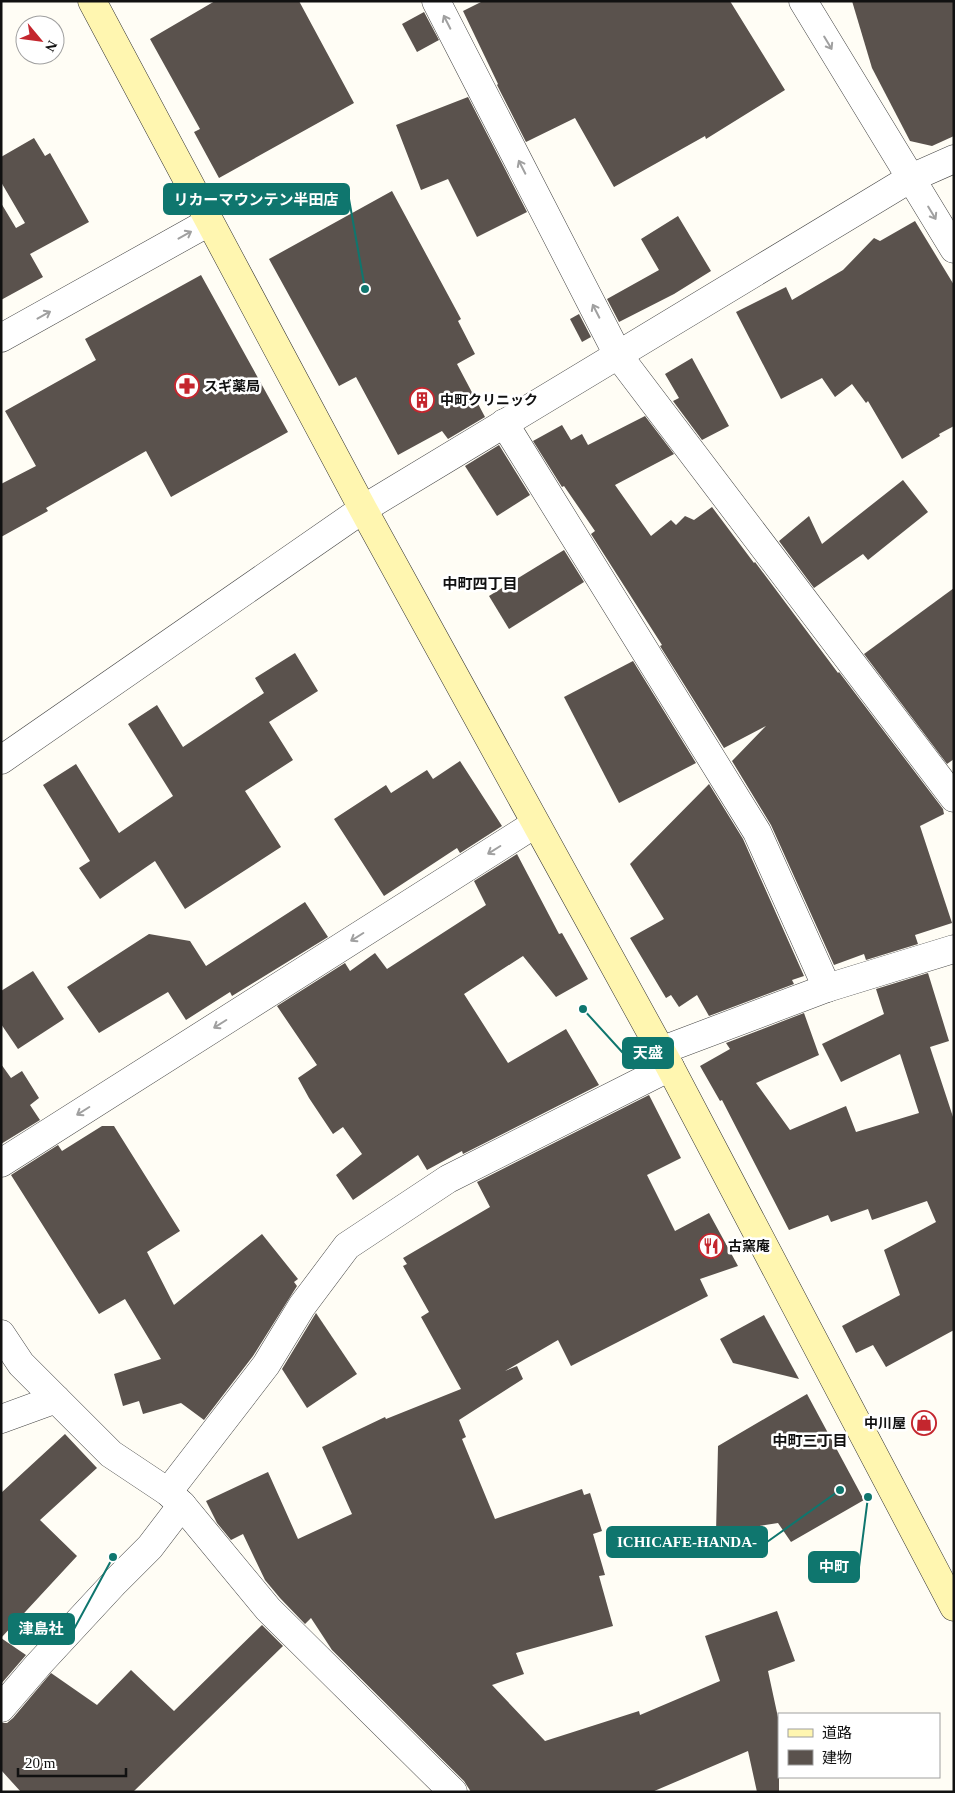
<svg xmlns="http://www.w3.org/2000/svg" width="955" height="1793" font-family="'Times New Roman','Noto Sans JP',serif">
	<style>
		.building { fill: #5a524d }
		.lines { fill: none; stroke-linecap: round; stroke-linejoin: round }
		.street-casing { stroke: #444; stroke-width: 29 }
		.secondary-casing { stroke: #333; stroke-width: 29 }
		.street { stroke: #fff; stroke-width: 28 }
		.secondary { stroke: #fff6b0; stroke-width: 28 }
		.oneway { stroke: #a0a0a0 }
		.labels { text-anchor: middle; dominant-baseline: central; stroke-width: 5; stroke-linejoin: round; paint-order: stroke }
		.poi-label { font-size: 14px; font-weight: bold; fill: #111; stroke: #fff; text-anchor: start }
		.neighbourhood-label { font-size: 15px; font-weight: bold; fill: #111; stroke: #fff }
		.leader { fill: none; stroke: #0f766e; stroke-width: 2 }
		.callout-dot { fill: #0f766e; stroke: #fff; stroke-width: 2 }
		.callout { fill: #0f766e; stroke: #0f766e; stroke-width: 2 }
		.callout-label { font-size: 15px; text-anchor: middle; font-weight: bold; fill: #fff }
	</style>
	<rect width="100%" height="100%" fill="#fffdf5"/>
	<g class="building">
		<path d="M215,1h84l55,102 -135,75 -25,-46 6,-3 -50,-90z"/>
		<path d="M483,1h247l55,89 -79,49 -1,-3 -91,51 -39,-69 -49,24 -29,-57 1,-1 -35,-73z"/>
		<path d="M852,1h102v135l-22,10 -22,-5 -38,-73z"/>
		<path d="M424,12l15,28 -22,12 -15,-28z"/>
		<path d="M468,97l59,115 -50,25 -29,-58 -27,11 -25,-65z"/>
		<path d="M34,138l11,18 5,-3 39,69 -59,32 13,23 -42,23v-97l15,25 9,-5 -24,-41v-25z"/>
		<path d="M392,191l69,128 -3,2 17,33 -18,10 28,53 -37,22 -6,-8 -44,24 -42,-78 -17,9 -70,-127z"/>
		<path d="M678,216l33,55 -37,23 -55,28 -12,-23 52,-29 -18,-31z"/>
		<path d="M915,221l39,64v141l-15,8 1,2 -38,23 -34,-58 -2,2 -14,-19 -17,13 -13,-19 -41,21 -45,-87 50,-25 6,13 51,-30 31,-32 6,3z"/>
		<path d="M201,275l87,157 -117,65 -25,-46 -100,57 2,3 -47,26v-53l35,-18 -31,-55 91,-51 -11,-21z"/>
		<path d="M579,314l12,23 -9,5 -12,-23z"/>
		<path d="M692,358l37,68 -27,14 -29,-39 6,-3 -14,-24z"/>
		<path d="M645,416l29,38 -59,31 36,51 20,-16 5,5 9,-9 9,4 18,-13 42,56 1,-1 83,111 1,-1 104,137 1,5 -24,12 32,97 -37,12 3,9 -52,16 -2,-6 -30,11 -63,-140 -39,-64 34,-35 -42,22 -64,-102 2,-1 -71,-111 4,-3 -31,-45 -2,1 -29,-46 29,-16 9,15 11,-6 6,11z"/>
		<path d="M499,445l31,50 -33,21 -32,-50z"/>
		<path d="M903,480l25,32 -60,48 -5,-6 -49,34 -35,-47 30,-25 13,28z"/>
		<path d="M564,550l20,32 -75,47 -20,-33z"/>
		<path d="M954,588v171l-7,5 -83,-110z"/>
		<path d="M295,653l23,38 -49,31 24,38 -48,31 36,56 -96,62 -30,-48 -55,38 -21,-31 11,-7 -47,-76 33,-21 43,69 54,-37 -45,-72 29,-19 26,42 81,-54 -9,-15z"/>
		<path d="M633,661l63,102 -77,40 -55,-106z"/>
		<path d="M460,761l42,65 -42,27 -3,-5 -73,48 -50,-77 52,-34 5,8 36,-23 6,9z"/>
		<path d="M709,784l34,55 61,137 -12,4 2,4 -85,32 -12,-21 -18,12 -8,-12 -5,3 -36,-60 34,-19 -34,-55z"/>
		<path d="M517,854l42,80 3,-1 26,46 -32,18 -33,-41 -59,38 44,69 58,-34 33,56 -136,69 -1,-3 -35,19 -9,-15 -65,45 -17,-25 26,-21 -19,-27 -10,7 -24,-36 -11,-20 19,-13 -40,-59 68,-43 5,8 25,-18 12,16 99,-64 -12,-24z"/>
		<path d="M305,902l23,35 -96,59 -2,-4 -44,28 -18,-28 -69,41 -32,-46 82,-53 41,7 16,25z"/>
		<path d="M33,971l31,48 -46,30 -17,-25v-33z"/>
		<path d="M928,973l21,68 -19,6 24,73v210l-68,37 -13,-22 -17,8 -14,-27 58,-31 -16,-45 52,-28 -9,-21 -55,19 -4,-11 -37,13 -3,-7 -39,15 -67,-130 -2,1 -20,-35 30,-17 -4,-6 78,-30 15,42 -63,28 34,47 56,-24 10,26 63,-19 -19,-59 -59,28 -19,-38 62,-30 -8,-25z"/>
		<path d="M1,1064l10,14 11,-7 17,27 -9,7 10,15 -39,24z"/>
		<path d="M649,1095l32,63 -34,17 28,56 34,-18 29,53 -38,13 8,17 -137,70 -13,-26 -53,31 12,-5 6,13 -64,41 7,17 -4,2 33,80 87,-30 2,6 6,-2 12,38 -9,3 12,41 -6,1 14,50 -97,27 8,21 -32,11 53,56 94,-30 1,4 80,-34 -15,-45 72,-25 18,50 -27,10 11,51v70h-22l-9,-41 -96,41h-181l-7,-11 -132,-131 -21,-32 -6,6 -25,-26 -15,-18 -22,-46 -12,6 -14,-17 -11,-22 62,-29 30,67 54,-25 -30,-67 63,-30 1,2 75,-30 -40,-72 8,-5 -26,-46 4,-2 -4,-6 87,-51 -13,-25z"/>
		<path d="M102,1126h12l66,105 -33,21 27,53 88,-71 36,45 -4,3 3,4 -44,70 -49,64 -23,-17 -38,11 -4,-13 -16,5 -9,-32 47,-15 -36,-60 -26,15 -88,-139 47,-30 4,6z"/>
		<path d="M316,1313l41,61 -50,34 -25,-39z"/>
		<path d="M764,1315l35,64 -66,-16 -13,-24z"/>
		<path d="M807,1394l57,106 -73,42 -13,-19 -62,10 2,-87z"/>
		<path d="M65,1434l32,34 -57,52 37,36 -76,82 25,17 -25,29v-191z"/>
		<path d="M262,1625l21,21 -150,146h-112l-20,-22v-47h6l6,-5 38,-45 46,32 34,-35 43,41z"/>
	</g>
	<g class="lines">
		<defs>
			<g id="street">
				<path d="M436,1l182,354 336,443"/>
				<path d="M803,1l151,248"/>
				<path d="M1,338l208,-116"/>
				<path d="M504,423l253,409 70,156"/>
				<path d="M1,760l362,-251 548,-331 43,-19"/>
				<path d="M660,1051l167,-63 127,-39"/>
				<path d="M1,1163l534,-339"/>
				<path d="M1,1334l20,30 90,90 57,38 14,13 86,104 185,183"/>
				<path d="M1,1419l55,-20"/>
				<path d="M168,1492l98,-127 36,-59 45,-60 101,-67 222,-112"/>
				<path d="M1,1708l37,-43 77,-83 35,-35 32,-42"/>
			</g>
			<path id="secondary" d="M92,1l271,508 307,558 284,540"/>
		</defs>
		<use href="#street" class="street-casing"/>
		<use href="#secondary" class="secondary-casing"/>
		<use href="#street" class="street"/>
		<use href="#secondary" class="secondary"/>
	</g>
	<defs><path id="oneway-shaft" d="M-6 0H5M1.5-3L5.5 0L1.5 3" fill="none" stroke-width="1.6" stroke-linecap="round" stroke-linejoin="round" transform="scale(1.25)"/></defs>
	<g class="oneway">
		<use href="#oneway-shaft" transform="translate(447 22) rotate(-117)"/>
		<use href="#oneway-shaft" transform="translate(828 43) rotate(59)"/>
		<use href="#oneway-shaft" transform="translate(522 167) rotate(-117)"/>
		<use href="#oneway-shaft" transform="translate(932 213) rotate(59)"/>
		<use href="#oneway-shaft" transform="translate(185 235) rotate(-29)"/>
		<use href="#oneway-shaft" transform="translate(596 311) rotate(-117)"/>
		<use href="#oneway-shaft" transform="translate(44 315) rotate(-29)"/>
		<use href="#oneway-shaft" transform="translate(494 850) rotate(148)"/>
		<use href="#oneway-shaft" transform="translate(357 937) rotate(148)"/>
		<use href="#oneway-shaft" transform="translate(220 1024) rotate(148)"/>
		<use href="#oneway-shaft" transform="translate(83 1111) rotate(148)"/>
	</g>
	<defs>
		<symbol id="pharmacy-ring" viewBox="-11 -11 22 22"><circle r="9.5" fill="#fff" stroke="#c4262e" stroke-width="1.5"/><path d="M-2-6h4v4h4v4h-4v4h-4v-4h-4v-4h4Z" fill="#c4262e"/></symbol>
		<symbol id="building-ring" viewBox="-11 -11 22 22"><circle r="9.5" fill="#fff" stroke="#c4262e" stroke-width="1.5"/><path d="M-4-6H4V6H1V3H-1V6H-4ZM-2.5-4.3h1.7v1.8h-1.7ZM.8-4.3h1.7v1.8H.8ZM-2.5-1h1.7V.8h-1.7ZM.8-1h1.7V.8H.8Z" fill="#c4262e"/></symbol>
		<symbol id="restaurant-ring" viewBox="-11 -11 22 22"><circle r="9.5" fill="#fff" stroke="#c4262e" stroke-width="1.5"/><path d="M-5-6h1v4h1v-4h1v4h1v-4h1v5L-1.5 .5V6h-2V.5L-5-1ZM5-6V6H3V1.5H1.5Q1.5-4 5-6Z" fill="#c4262e"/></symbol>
		<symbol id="shop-ring" viewBox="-11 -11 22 22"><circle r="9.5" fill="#fff" stroke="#c4262e" stroke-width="1.5"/><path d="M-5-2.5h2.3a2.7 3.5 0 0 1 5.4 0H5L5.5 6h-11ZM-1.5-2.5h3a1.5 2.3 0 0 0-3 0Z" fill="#c4262e"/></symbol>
	</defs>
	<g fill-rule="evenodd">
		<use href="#pharmacy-ring" x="173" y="372" width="28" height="28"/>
		<use href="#building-ring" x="408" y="386" width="28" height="28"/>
		<use href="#restaurant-ring" x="697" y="1232" width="28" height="28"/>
		<use href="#shop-ring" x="910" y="1409" width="28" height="28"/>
	</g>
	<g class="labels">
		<g class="poi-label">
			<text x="204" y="386">スギ薬局</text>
			<text x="440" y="400">中町クリニック</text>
			<text x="728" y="1246">古窯庵</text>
			<text x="906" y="1423" text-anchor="end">中川屋</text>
		</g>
		<g class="neighbourhood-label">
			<text x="480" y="584">中町四丁目</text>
			<text x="810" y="1441">中町三丁目</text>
		</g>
	</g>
	<path class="leader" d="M365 289L349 199M583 1009L623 1053M840 1490L767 1542M868 1497L859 1567M113 1557L74 1629"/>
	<g class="callout-dot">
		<circle cx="365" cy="289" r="5"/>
		<circle cx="583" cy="1009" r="5"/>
		<circle cx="840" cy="1490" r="5"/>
		<circle cx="868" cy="1497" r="5"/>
		<circle cx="113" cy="1557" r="5"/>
	</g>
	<g class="callout">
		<rect x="164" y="184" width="185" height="30" rx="5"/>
		<rect x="623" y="1038" width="50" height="30" rx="5"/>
		<rect x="607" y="1527" width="160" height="30" rx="5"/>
		<rect x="809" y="1552" width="50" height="30" rx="5"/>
		<rect x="9" y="1614" width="65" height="30" rx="5"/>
	</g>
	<g class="callout-label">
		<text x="256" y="205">リカーマウンテン半田店</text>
		<text x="648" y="1058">天盛</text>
		<text x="687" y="1547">ICHICAFE-HANDA-</text>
		<text x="834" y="1572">中町</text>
		<text x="41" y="1634">津島社</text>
	</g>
	<rect width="955" height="1793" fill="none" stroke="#111111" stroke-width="5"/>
	<rect x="778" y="1713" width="162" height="65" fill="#ffffff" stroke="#a0a0a0"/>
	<rect x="788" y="1729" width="25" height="8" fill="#fff6b0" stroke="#a0a0a0"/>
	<text x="822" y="1738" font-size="15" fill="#111111">道路</text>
	<rect x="788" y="1750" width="25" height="15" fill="#5a524d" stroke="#a0a0a0"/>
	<text x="822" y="1763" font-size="15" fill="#111111">建物</text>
	<g transform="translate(40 40) rotate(119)"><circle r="24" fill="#ffffff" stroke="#a0a0a0"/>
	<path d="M0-4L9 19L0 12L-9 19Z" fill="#c4262e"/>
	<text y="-8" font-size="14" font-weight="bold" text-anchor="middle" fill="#111111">N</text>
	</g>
	<path d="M18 1768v8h108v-8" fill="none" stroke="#111111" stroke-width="2.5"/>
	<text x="25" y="1768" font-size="15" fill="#111111" stroke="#ffffff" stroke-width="4" paint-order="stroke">20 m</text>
</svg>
